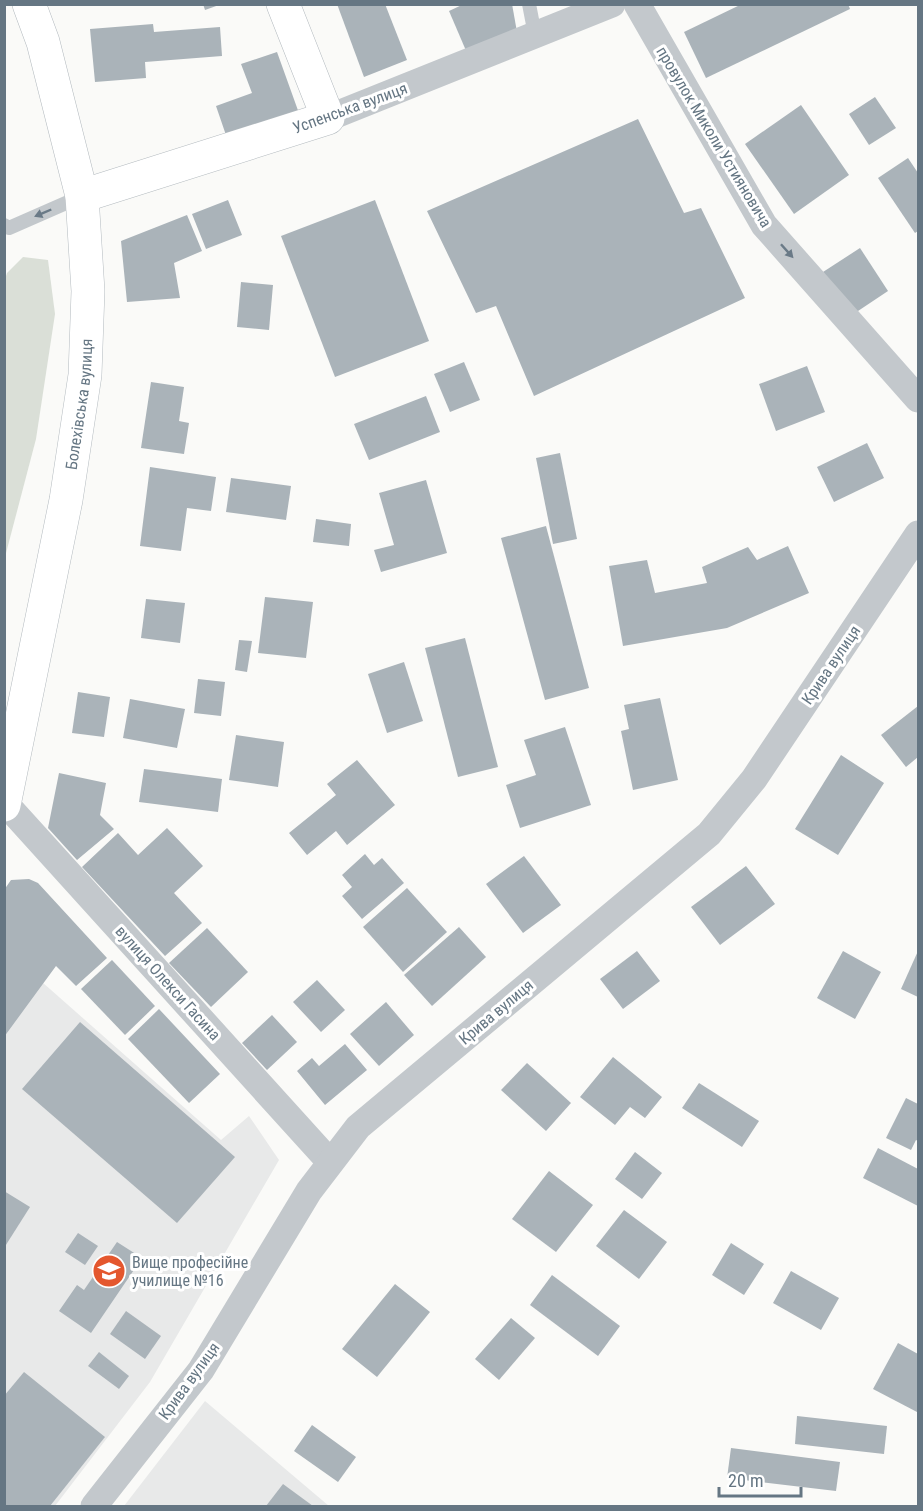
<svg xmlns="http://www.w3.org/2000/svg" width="923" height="1511" font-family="'Roboto Condensed',sans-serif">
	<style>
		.built { fill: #e8e9e9 }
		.green { fill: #dadfd7 }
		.building { fill: #aab3b9 }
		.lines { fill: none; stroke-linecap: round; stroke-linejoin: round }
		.secondary-casing { stroke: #b3babf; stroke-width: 34 }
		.lane { stroke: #c3c8cc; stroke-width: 14 }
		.street { stroke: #c3c8cc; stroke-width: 27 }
		.secondary { stroke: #fff; stroke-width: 33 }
		.oneway { fill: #6a7a87 }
		.labels { text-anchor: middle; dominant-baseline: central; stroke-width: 6; stroke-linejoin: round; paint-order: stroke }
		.street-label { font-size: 16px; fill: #657683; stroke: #fff }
		.poi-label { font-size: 16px; fill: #657683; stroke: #fff; text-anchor: start }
	</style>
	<rect width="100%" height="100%" fill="#fafaf8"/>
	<g class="built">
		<path d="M42,982l179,158 28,-24 30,44 -129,222 -95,124h-50l-1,-475z"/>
		<path d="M205,1401l124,105h-205z"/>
	</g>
	<path class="green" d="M23,257l25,3 7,54 -19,125 -31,118v-278l2,-6z"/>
	<g class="building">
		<path d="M203,4h16v1l-14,5z"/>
		<path d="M337,4h48l22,56 -43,17z"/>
		<path d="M464,4h48l5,28 -50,21 -18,-42z"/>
		<path d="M742,4h106l2,5 -144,69 -22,-46z"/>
		<path d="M153,24l1,8 66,-5 2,29 -77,6 1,16 -51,4 -5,-53z"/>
		<path d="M277,52l23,64 -72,25 -12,-35 36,-13 -11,-29z"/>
		<path d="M875,97l21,31 -27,17 -20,-31z"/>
		<path d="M801,105l48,70 -55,39 -49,-70z"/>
		<path d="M638,119l46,94 17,-5 44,90 -211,98 -38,-90 -20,7 -49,-102z"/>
		<path d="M908,158l10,15v58l-3,2 -37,-55z"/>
		<path d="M228,200l14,35 -36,14 -14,-35z"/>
		<path d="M375,200l54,141 -94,36 -54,-141z"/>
		<path d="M187,215l15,36 -28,12 6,35 -53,4 -6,-61z"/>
		<path d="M860,248l28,43 -36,24 -29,-43z"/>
		<path d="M241,282l32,3 -4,45 -32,-3z"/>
		<path d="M464,362l16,38 -30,12 -16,-38z"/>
		<path d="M807,366l18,46 -49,19 -17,-47z"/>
		<path d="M151,382l33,5 -5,34 10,2 -5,31 -43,-6z"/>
		<path d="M426,396l14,36 -71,28 -15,-36z"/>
		<path d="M867,443l17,35 -50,24 -17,-35z"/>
		<path d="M560,453l17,86 -24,5 -17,-86z"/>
		<path d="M150,467l66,10 -5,34 -24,-3 -6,43 -41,-5z"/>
		<path d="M231,478l60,8 -5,34 -60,-8z"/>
		<path d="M426,480l21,73 -66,19 -7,-22 20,-5 -15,-52z"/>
		<path d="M316,519l35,5 -2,22 -36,-4z"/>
		<path d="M546,526l43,162 -44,12 -44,-162z"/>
		<path d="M788,546l21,47 -82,35 -104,18 -14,-80 38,-6 8,33 52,-10 -5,-16 46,-20 9,13z"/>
		<path d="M265,597l48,5 -7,56 -48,-5z"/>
		<path d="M146,599l39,4 -5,40 -39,-5z"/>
		<path d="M465,638l33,129 -40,10 -33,-129z"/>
		<path d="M239,640l13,1 -5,31 -12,-2z"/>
		<path d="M404,662l19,59 -36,12 -19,-59z"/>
		<path d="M198,679l27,3 -4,34 -27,-3z"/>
		<path d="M78,692l32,5 -6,40 -32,-4z"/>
		<path d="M660,698l18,82 -45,10 -12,-59 8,-2 -5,-24z"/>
		<path d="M130,699l55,10 -8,39 -54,-10z"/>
		<path d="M918,706v51l-12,10 -25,-32z"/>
		<path d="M565,727l26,78 -71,23 -14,-43 30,-10 -12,-35z"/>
		<path d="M236,735l48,7 -6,45 -49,-7z"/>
		<path d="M841,755l43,28 -46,72 -43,-26z"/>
		<path d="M357,760l38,45 -48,40 -11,-14 -29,24 -18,-22 47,-38 -9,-11z"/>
		<path d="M144,769l78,10 -4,33 -79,-10z"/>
		<path d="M59,773l47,10 -6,32 14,14 -37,31 -29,-32z"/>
		<path d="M167,828l36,38 -29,27 28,30 -37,33 -83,-89 36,-34 20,22z"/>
		<path d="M365,854l9,11 8,-7 22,25 -42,36 -20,-23 10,-9 -10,-12z"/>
		<path d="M524,856l37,49 -38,28 -37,-49z"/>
		<path d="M746,866l29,38 -55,41 -29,-38z"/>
		<path d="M29,879l9,4 69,75 -31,28 -20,-20 -52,71v-147l7,-10z"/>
		<path d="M407,888l40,44 -44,40 -40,-45z"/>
		<path d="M459,927l27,30 -54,49 -28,-31z"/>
		<path d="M207,928l41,44 -37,35 -42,-44z"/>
		<path d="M637,951l23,30 -37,28 -23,-30z"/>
		<path d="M843,951l38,21 -26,47 -38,-21z"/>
		<path d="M918,951v46l-17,-8z"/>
		<path d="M112,960l43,46 -30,29 -44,-46z"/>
		<path d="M317,980l28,30 -24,22 -28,-30z"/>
		<path d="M386,1002l28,33 -35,31 -29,-32z"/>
		<path d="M159,1009l61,65 -31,29 -61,-64z"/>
		<path d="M272,1015l25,27 -30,28 -25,-27z"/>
		<path d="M80,1022l155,135 -58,66 -155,-134z"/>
		<path d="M345,1044l22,26 -42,35 -28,-34 15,-13 7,8z"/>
		<path d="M613,1057l49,40 -17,21 -15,-11 -15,18 -35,-28z"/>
		<path d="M527,1063l44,40 -25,28 -45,-41z"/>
		<path d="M699,1083l60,38 -17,26 -60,-39z"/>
		<path d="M906,1098l12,6v37l-2,-1 -5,10 -25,-12z"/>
		<path d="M878,1148l40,21v37l-55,-28z"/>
		<path d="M635,1152l27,21 -20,26 -27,-20z"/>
		<path d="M549,1171l44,34 -37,47 -44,-33z"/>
		<path d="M4,1191l26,16 -26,41z"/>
		<path d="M624,1210l43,32 -28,37 -43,-33z"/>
		<path d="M78,1233l20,13 -13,19 -20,-13z"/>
		<path d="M117,1242l25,16 -51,75 -32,-22 18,-26 7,5z"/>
		<path d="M731,1243l33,21 -20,31 -32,-20z"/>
		<path d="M791,1271l48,27 -18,32 -48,-27z"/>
		<path d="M552,1275l68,51 -22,30 -68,-51z"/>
		<path d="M395,1284l35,28 -53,65 -35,-28z"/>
		<path d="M126,1311l35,25 -16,23 -35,-25z"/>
		<path d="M511,1318l24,20 -36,42 -24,-21z"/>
		<path d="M898,1343l20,11v55l-1,3 -44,-23z"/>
		<path d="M99,1352l30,24 -10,13 -31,-23z"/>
		<path d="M24,1372l81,65 -55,69h-46v-110z"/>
		<path d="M797,1416l90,10 -3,28 -89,-10z"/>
		<path d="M312,1425l44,32 -18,25 -44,-31z"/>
		<path d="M731,1448l109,14 -4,29 -109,-13z"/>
		<path d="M283,1484l30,22h-47z"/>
	</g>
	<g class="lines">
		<defs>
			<g id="secondary">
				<path d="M82,196l246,-78 -45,-114"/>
				<path id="s1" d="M4,805l62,-305 19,-125 3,-84 -6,-95 -39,-154 -14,-38"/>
			</g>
		</defs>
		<use href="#secondary" class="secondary-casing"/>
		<g class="lane">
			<path d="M529,4l6,31"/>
			<path d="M4,225l5,3 73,-32"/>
		</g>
		<g class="street">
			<path d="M637,4l127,221 154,174"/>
			<path d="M328,118l284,-114"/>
			<path d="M5,803l325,359"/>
			<path d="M94,1506l107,-136 108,-179 49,-64 351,-293 45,-55 164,-245"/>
		</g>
		<use href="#secondary" class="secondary"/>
	</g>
	<defs><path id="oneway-solid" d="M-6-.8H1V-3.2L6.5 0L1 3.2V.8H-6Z" transform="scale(1.5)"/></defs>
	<g class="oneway">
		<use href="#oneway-solid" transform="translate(43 213) rotate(157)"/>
		<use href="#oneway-solid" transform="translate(787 251) rotate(48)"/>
	</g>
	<defs>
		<symbol id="university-disc" viewBox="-11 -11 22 22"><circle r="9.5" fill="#e4572e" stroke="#fff"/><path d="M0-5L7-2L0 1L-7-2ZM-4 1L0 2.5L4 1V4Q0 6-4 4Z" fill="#fff"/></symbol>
	</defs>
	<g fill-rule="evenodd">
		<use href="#university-disc" x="90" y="1252" width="38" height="38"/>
	</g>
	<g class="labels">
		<g class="street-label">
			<text transform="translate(350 108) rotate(-20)">Успенська вулиця</text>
			<text transform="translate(714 137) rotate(59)">провулок Миколи Устияновича</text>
			<text stroke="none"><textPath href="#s1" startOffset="408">Болехівська вулиця</textPath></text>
			<text transform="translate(831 665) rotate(-56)">Крива вулиця</text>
			<text transform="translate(168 983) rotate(48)">вулиця Олекси Гасина</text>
			<text transform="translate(496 1012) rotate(-40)">Крива вулиця</text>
			<text transform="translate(189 1381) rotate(-54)">Крива вулиця</text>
		</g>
		<g class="poi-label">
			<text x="132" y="1262">Вище професійне<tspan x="132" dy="18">училище №16</tspan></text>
		</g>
	</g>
	<rect width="923" height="1511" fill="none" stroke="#657683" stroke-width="12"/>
	<path d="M719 1487v9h82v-9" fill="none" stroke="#657683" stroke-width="3"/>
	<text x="728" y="1487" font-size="18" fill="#657683" stroke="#ffffff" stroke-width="4.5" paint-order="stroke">20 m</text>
</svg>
